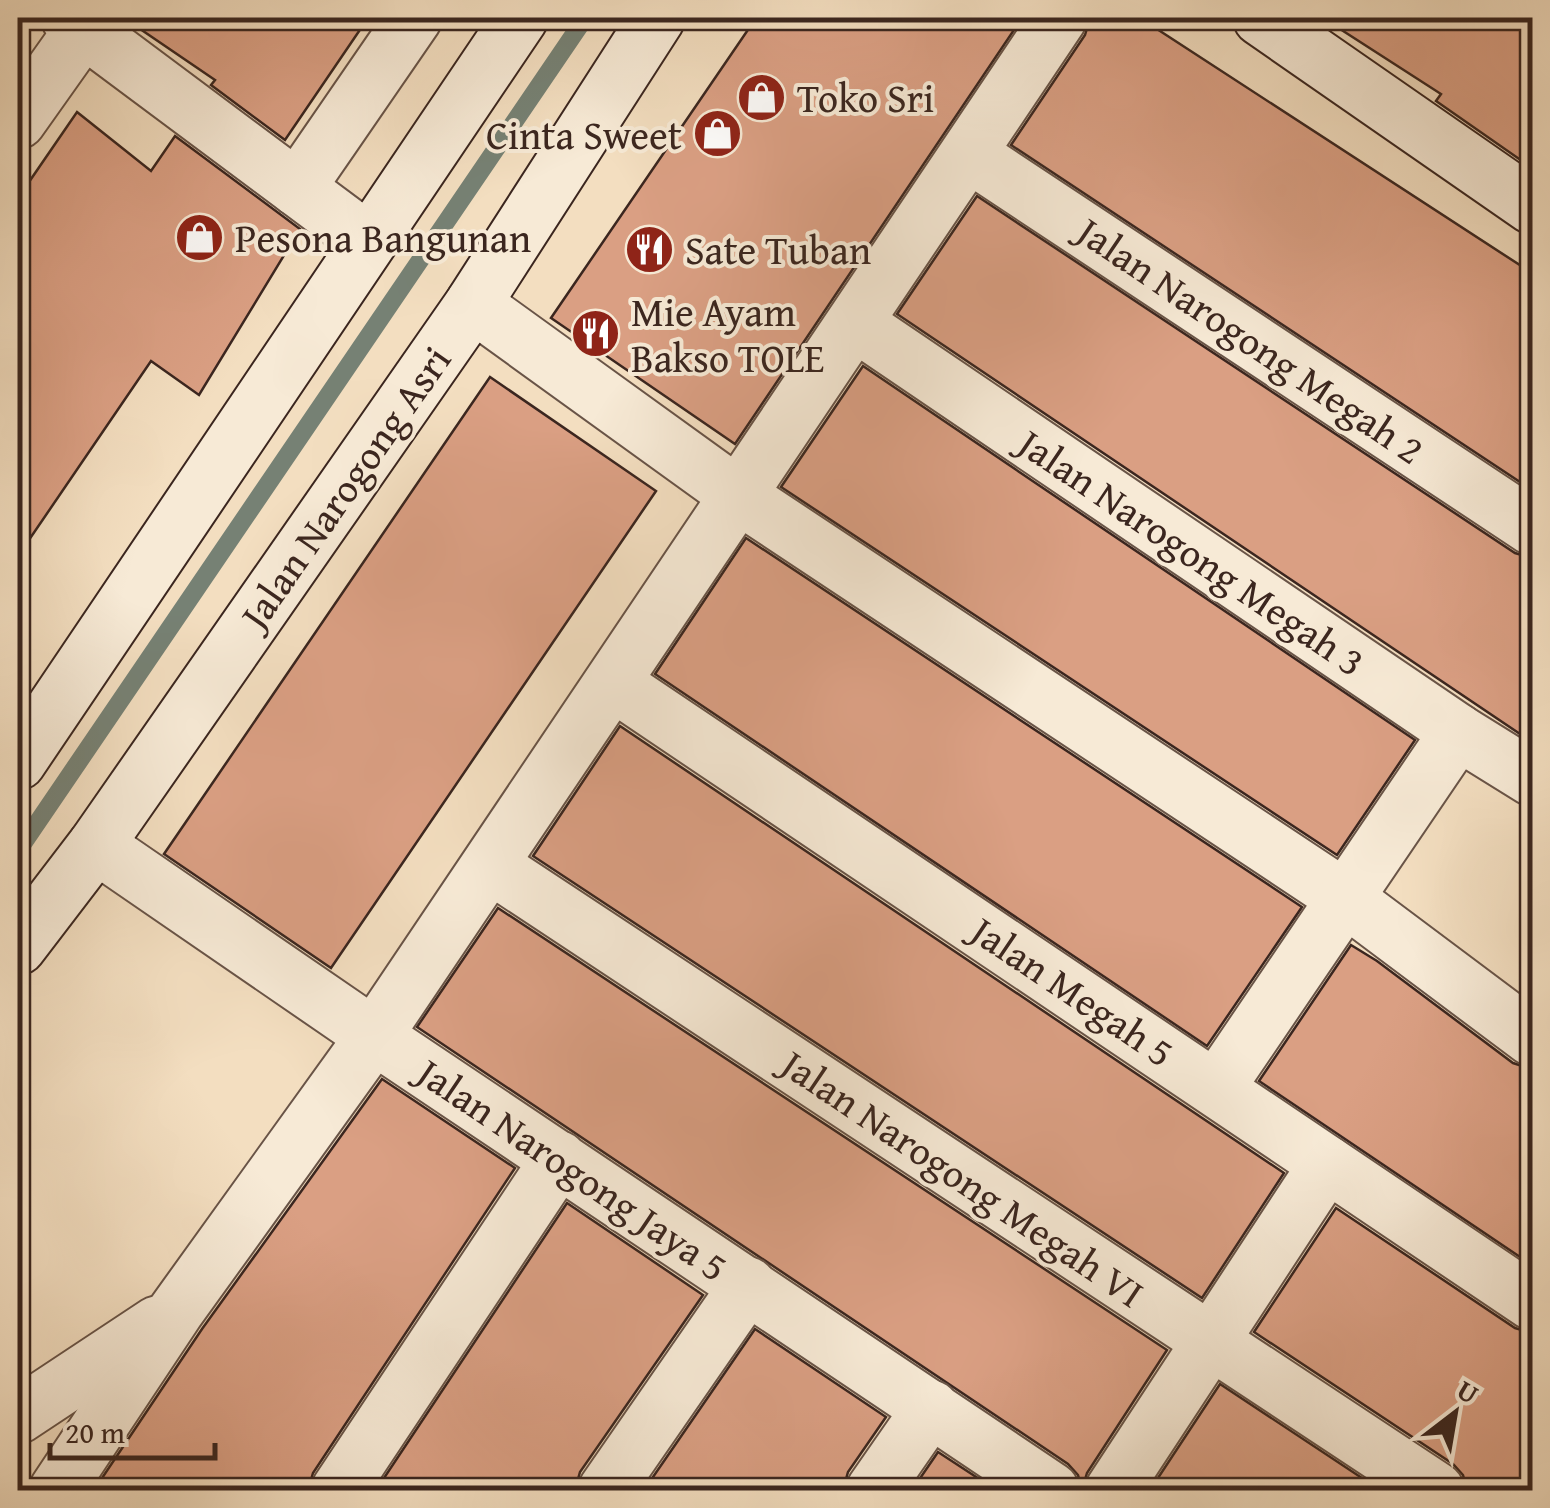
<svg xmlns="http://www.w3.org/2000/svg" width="1550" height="1508" font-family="'Gentium Book Plus',serif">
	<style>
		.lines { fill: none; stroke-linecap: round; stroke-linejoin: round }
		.stream { stroke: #768174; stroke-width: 18 }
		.building { fill: #da9f83; stroke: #3b261f; stroke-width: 2.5 }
		.street-casing { stroke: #695447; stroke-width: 59 }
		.secondary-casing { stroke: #3b261f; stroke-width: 59 }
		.street { stroke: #f7ead6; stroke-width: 55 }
		.secondary { stroke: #f7ead6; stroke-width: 55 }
		.labels { text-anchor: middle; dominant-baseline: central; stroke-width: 8; stroke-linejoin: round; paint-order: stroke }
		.poi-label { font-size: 40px; fill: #3b261f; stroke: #f7ead6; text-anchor: start }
		.street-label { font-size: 40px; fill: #3b261f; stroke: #f7ead6 }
	</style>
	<rect width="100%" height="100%" fill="#f3dec0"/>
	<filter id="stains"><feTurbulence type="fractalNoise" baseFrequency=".002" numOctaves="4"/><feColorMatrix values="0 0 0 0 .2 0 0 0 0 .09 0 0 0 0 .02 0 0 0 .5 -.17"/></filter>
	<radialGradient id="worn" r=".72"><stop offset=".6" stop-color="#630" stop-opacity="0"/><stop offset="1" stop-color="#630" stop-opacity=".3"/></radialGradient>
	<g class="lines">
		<path class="stream" d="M18,851l567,-833"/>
	</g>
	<g class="building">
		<path d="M124,18h244l-83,122 -74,-55 4,-5z"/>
		<path d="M756,18h266l-287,426 -184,-126z"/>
		<path d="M1090,18h50l392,255v217l-521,-345 74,-110z"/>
		<path d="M1323,18h209v150l-96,-67 5,-7z"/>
		<path d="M77,112l74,59 24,-35 125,93 -101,166 -48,-34 -133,195v-358z"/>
		<path d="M977,196l538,357 17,5v184l-635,-428z"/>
		<path d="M863,366l552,374 -78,115 -556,-368z"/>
		<path d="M490,377l166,114 -325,477 -167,-114z"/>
		<path d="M746,538l556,369 -95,139 -552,-372z"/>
		<path d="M620,726l664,447 -82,125 -669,-442z"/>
		<path d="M498,908l669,442 -80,123 -5,17 -4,-15 -10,-11 -651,-437z"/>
		<path d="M1351,945l26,16 136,102 19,6v196l-273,-184z"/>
		<path d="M382,1079l133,89 -202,305 -5,17h-214l108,-161z"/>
		<path d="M567,1203l136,92 -123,177 -5,18h-199z"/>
		<path d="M1336,1208l179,120 17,5v157h-65l-4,-15 -10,-11 -199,-132z"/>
		<path d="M755,1329l131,88 -38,55 -5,18h-199z"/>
		<path d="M1220,1384l160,106h-230z"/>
		<path d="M938,1452l58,38h-84z"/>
	</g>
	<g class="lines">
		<defs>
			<g id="street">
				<path d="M69,18l299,223"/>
				<path d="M18,121l73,-103"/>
				<path d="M969,154l563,373"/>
				<path d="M297,188l117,-170"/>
				<path d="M473,304l266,192 606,402 187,140"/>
				<path d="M855,323l603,409 74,46"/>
				<path d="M613,683l919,619"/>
				<path d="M96,845l278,191 677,454"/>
				<path d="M490,865l946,625"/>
				<path d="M1217,1087l241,-355"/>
				<path d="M18,1416l139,-92"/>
				<path d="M57,1490l119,-179 198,-275 685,-1018"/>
				<path d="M339,1490l220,-331"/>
				<path d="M606,1490l142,-205"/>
				<path d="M874,1490l57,-82"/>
				<path d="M1113,1490l214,-326"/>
			</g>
			<g id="secondary">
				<path d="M1261,18l271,188"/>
				<path d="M18,762l502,-744"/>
				<path d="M18,947l78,-102 377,-541 184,-286"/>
			</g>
		</defs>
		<use href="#street" class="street-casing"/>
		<use href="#secondary" class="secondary-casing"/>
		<use href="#street" class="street"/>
		<use href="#secondary" class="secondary"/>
	</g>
	<defs>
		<symbol id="shop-disc" viewBox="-11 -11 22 22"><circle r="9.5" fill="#8f2418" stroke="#f7ead6"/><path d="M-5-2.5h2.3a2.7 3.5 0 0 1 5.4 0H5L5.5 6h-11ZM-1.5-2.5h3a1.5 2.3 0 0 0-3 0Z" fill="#fff"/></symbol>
		<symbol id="restaurant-disc" viewBox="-11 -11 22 22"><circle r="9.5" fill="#8f2418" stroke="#f7ead6"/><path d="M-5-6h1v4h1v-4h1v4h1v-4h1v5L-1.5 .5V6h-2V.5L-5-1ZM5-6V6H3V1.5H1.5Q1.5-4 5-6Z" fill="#fff"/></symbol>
	</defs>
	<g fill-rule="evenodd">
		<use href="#shop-disc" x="734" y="70" width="55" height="55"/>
		<use href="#shop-disc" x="690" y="106" width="55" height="55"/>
		<use href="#shop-disc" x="172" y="210" width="55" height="55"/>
		<use href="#restaurant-disc" x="622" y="222" width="55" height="55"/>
		<use href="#restaurant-disc" x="568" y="306" width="55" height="55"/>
	</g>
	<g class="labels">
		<g class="poi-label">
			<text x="797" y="97">Toko Sri</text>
			<text x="682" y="134" text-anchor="end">Cinta Sweet</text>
			<text x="235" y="237">Pesona Bangunan</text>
			<text x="685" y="249">Sate Tuban</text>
			<text x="631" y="311">Mie Ayam<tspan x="631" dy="46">Bakso TOLE</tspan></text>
		</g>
		<g class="street-label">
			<text transform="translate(1251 340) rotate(34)">Jalan Narogong Megah 2</text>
			<text transform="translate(345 487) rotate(-55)">Jalan Narogong Asri</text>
			<text transform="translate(1192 552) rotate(34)">Jalan Narogong Megah 3</text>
			<text transform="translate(1073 991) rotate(34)">Jalan Megah 5</text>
			<text transform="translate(573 1169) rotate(34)">Jalan Narogong Jaya 5</text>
			<text transform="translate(963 1178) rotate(34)">Jalan Narogong Megah VI</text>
		</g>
	</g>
	<rect width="1550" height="1508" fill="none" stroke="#f3dec0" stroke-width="60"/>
	<rect x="20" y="20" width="1510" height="1468" fill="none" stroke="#3b261f" stroke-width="5"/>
	<rect x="30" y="30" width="1490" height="1448" fill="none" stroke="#3b261f" stroke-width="2.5"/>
	<g transform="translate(1455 1413) rotate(31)" stroke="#f7ead6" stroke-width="8" paint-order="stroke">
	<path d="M0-8L18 38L0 25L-18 38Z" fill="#3b261f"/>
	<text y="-15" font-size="28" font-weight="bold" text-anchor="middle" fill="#3b261f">U</text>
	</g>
	<path d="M50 1443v15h165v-15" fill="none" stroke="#3b261f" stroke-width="5"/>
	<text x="65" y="1443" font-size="30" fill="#3b261f" stroke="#f7ead6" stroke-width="8" paint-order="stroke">20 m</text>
	<rect width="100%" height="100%" filter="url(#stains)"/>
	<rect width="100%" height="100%" fill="url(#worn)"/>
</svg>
